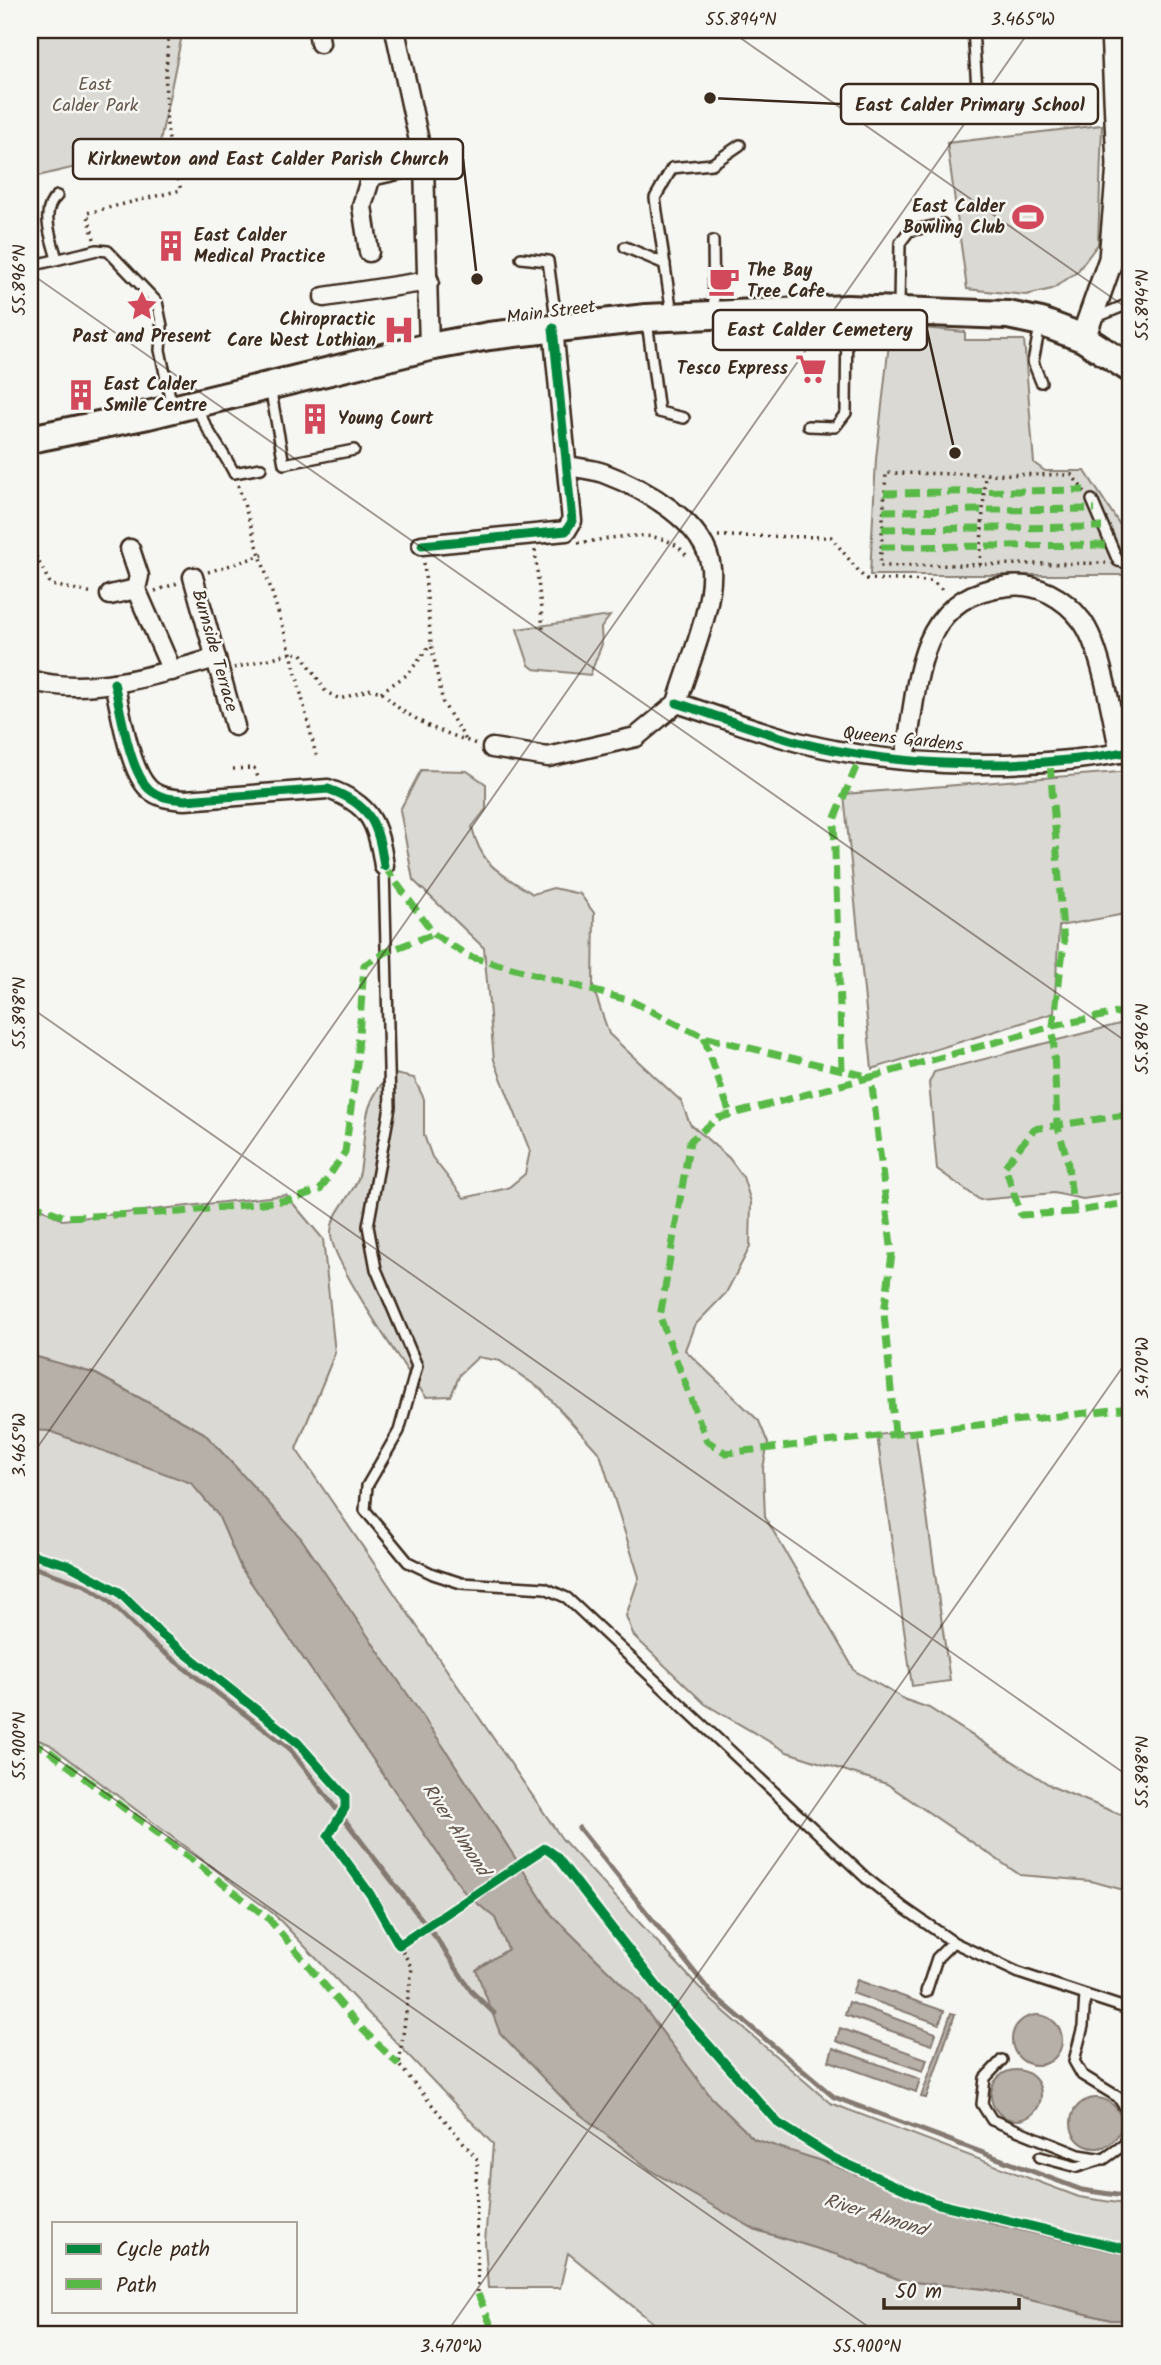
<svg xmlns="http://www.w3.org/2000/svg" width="1161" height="2365" font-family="Kalam,sans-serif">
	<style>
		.green { fill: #dad9d3; stroke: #8a8278; stroke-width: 2 }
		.water { fill: #b6b0a9; stroke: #857a71; stroke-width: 2 }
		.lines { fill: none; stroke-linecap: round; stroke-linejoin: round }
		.stream { stroke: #857a71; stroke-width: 5 }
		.service-casing { stroke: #3b2a1e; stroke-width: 14 }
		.minor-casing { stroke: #3b2a1e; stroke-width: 23 }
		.tertiary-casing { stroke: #3b2a1e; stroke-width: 28 }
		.secondary-casing { stroke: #3b2a1e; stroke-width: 32 }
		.path { stroke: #3b2a1e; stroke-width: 3.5; stroke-dasharray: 2 5; stroke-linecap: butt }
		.service { stroke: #f6f6f2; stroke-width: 9 }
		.minor { stroke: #f6f6f2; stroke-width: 18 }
		.tertiary { stroke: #f6f6f2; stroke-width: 23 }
		.secondary { stroke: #f6f6f2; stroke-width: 26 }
		.quiet { stroke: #58b947; stroke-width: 7; stroke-dasharray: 14 7; stroke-linecap: butt }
		.cycleway-casing { stroke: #f6f6f2; stroke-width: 13 }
		.cycleway { stroke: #00873e; stroke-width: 9 }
		.ticks { fill: none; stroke: #3b2a1e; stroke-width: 2; stroke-opacity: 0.45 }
		.labels { text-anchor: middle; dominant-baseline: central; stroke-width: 5; stroke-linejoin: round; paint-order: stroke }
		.park-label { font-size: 18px; fill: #63564b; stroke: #f6f6f2 }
		.poi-label { font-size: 18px; font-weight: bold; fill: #3b2a1e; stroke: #f6f6f2; text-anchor: start }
		.street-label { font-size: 18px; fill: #3b2a1e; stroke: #f6f6f2 }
		.water-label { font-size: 19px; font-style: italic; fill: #605248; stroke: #f6f6f2 }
		.leader { fill: none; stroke: #3b2a1e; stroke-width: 2.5 }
		.callout-dot { fill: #3b2a1e; stroke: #f6f6f2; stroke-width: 2.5 }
		.callout { fill: #f6f6f2; stroke: #3b2a1e; stroke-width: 2.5 }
		.callout-label { font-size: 19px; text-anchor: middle; font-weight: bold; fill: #3b2a1e }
		.neatline { fill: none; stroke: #3b2a1e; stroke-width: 2.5 }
		.ticks-label { font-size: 18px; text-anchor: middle; fill: #3b2a1e }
	</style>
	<rect width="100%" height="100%" fill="#f6f6f2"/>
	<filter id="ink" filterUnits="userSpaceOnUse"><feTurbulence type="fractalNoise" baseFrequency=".0143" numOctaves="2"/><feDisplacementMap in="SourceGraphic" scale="14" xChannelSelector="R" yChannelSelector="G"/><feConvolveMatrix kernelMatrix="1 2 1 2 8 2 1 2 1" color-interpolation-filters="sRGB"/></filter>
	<g filter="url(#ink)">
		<g class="green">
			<path d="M30,30h153l-24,117 -129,31z"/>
			<path d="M1102,125l-4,119 -21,28 -25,17 -26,6 -59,-6 -20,-146z"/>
			<path d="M891,325l74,7v8h59l10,123 11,8h40l46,71v33h-261l6,-116z"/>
			<path d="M610,616l-9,12 1,16 -12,31 -56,-6 -5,-4 -12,-36z"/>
			<path d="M421,770l46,1 19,13v25l-14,18c9,39 28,46 61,67l20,-6 27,6 14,19 -1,74 16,47 72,67 9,23 39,34 14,19 8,25 -1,45 -24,46 -32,33 -9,24 74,71 9,22 -5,25 2,49 90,154 51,29 23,8 124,79 78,32v73l-40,-11 -71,-6 -133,-91 -100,-32 -82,-48 -71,-68 -8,-20 13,-39 -39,-123 -58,-64 -42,-29 -22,-4 -18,17 -9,22 -25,1c-19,-26 -94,-135 -95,-162 -1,-24 25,-41 29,-63 7,-41 -1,-66 31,-99l23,5 10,21v36l8,22 32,41 44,-10 17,-14 5,-23 -36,-91 -10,-112 -71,-68 -13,-70z"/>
			<path d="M1131,771v142l-72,13 -5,87 -182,56 -28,-275z"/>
			<path d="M1131,1021v171l-48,7 -29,-6 -74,7 -43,-31 -8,-86 5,-11z"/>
			<path d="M286,1195l37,44 12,114 -39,96 266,390 149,161 119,103 249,94 52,8v68l-293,-18 65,26 83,8 125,31h20v15h-463l-100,-82 -8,35h-72l-3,-46 8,-98 -219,-230 -225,-170 -19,-7v-354l212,91 -38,-41 -108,-59 -66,-19v-154l32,19z"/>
			<path d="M915,1430l35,251 -38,5 -35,-251z"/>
		</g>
		<g class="water">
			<path d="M30,1355l66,19 108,59 97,105 146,214 105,163 87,86 73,97 42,41 77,25 85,36 74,23 141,33v64h-20l-125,-31 -83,-8 -65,-26 -82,-25 -103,-58 -82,-65 -71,-74 -24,-63 32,-21 -13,-31 -30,-25 -224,-325 -23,-53 -27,-32 -142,-52 -19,-1z"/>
			<path d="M857,1980l87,31 -5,13 -87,-31z"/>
			<path d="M849,2002l87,31 -4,12 -87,-30z"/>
			<path d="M951,2013l4,1 -29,84 -5,-1z"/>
			<circle cx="1037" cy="2040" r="25"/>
			<path d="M840,2028l87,31 -4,12 -87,-30z"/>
			<path d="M833,2048l87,31 -4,13 -87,-31z"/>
			<circle cx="1016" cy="2095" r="25"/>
			<circle cx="1096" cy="2123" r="25"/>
		</g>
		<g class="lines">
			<g class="stream">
				<path d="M30,1566l55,19 23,15 45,44 136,104 148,191 34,52 23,22"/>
				<path d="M579,1828l133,166 122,103 248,93 49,7"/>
			</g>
			<defs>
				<g id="service">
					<path d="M972,114l6,-11 -5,-73"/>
					<path d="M713,241l1,71"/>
					<path d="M625,247l40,17"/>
					<path d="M521,258l27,3 9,65"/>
					<path d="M57,259c-5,-20 -18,-48 0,-63"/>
					<path d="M30,266l67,-16 11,1 49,51 5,24 -2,24 12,57"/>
					<path d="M899,307l1,-64 9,-12 34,-7"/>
					<path d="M672,314l-17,-116 17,-30 40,-4 28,-19"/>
					<path d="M1094,318l37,-15"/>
					<path d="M647,321l12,91 25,6"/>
					<path d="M1040,326l-7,36 8,20"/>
					<path d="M270,387l14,77 70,-14"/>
					<path d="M196,405c9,25 26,44 38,68l27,-5"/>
					<path d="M808,426l27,1 11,-14 1,-102"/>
					<path d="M1092,500l26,61 13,3"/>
					<path d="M384,866l6,241 -22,119 8,43 41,97 -18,65 -32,55 -2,24 43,52 25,12 28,9 84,5 22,10 299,280 38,30 49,34 66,31 112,37"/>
					<path d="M926,1992l11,-34 16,-16"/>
					<path d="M1002,2060l-17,18 -3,26 10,16 87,35 25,4 21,-15 6,-27 -13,-20 -36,-22 -8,-14 9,-35 2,-31"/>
					<path d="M1040,2157l37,10 22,-7"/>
				</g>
				<g id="minor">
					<path d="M318,30l2,13"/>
					<path d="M395,30l29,134 5,183"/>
					<path d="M369,252l-7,-46 9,-30 53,-12"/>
					<path d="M324,297l105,-16"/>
					<path d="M567,466c11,2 25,3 36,7 40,15 103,49 108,95 3,39 -23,97 -34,135"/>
					<path d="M422,545l144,-14 6,-10 -19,-193"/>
					<path d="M130,549l9,27 -3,13 36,82"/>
					<path d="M193,577l42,149"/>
					<path d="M110,595l26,-6"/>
					<path d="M30,680c58,17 130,-6 186,-22"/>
					<path d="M114,683c7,28 15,87 35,106 10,9 23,10 36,11l143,-11c43,15 50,35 56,77"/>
					<path d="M677,703c40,13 80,28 121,39 103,26 230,29 333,9"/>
					<path d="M492,748l56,9 88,-20 41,-34"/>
					<path d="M905,758c14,-75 9,-163 104,-172 28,-3 55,11 73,35 20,27 30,97 38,132"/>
				</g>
				<path id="tertiary" d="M1083,338l28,-79 8,-94 -6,-135"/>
				<path id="secondary" d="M30,439l118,-24 281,-68 60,-11 157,-18 201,-9 161,6 33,7 42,16 48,31"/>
			</defs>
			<use href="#service" class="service-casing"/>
			<use href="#minor" class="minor-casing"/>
			<use href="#tertiary" class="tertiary-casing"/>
			<use href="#secondary" class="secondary-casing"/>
			<g class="path">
				<path d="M162,172l13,-5c-13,-45 -10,-91 -6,-137"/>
				<path d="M94,239l-7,-26 94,-23 -6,-23"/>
				<path d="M238,485l53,168 25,102"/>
				<path d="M1085,492l-13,-17 -186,-2 -6,93 226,-3"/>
				<path d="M718,536l113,1 34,42 67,2 13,11"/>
				<path d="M578,543c34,-4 84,-19 108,12"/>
				<path d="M535,550l8,79"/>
				<path d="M30,553l5,2 16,30 43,8"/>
				<path d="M424,563l7,81 12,59 23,37"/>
				<path d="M980,565l5,-91"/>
				<path d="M208,572l55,-17"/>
				<path d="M155,591l23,-8"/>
				<path d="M234,668l57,-15 11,1 24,38 14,7 31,-10 10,3 20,18 29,17 46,17"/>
				<path d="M381,692l27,-18 23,-30"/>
				<path d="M233,769l21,-1 4,9"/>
				<path d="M399,1945l13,23 -13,97 79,95 -2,15 2,119"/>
			</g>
			<use href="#service" class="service"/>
			<use href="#minor" class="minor"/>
			<use href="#tertiary" class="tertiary"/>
			<use href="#secondary" class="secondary"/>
			<g class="quiet">
				<path d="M884,493l200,-3"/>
				<path d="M883,511l212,-2"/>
				<path d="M882,529l220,-2"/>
				<path d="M881,547l229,-2"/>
				<path d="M1050,763l14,181 -11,82 4,98 10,34 7,54 57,-10"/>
				<path d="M384,866l50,68 34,22 163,45 73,36 167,40 182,-51 78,-16"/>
				<path d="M704,1037l26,77"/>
				<path d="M842,1070l-8,-250 28,-67"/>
				<path d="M30,1203l35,14 115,-5 110,-12 30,-10 25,-38 12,-88 7,-99 22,-13 48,-18"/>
				<path d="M1074,1212l-53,3 -16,-49 29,-37 97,-15"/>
				<path d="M895,1434l-11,-121 8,-59 -21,-177 -153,41 -28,23 -30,176 47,124 19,12 405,-45"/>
				<path d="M30,1743l15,5 223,170 92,109 39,38"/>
				<path d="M478,2294l17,41"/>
			</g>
			<defs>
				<g id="cycleway">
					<path d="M422,545l144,-14 6,-10 -19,-193"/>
					<path d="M114,683c7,28 15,87 35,106 10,9 23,10 36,11l143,-11c43,15 50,35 56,77"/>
					<path d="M677,703c40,13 80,28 121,39 103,26 230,29 333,9"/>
					<path d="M30,1554l39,11 50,27 43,43 135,107 48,54v12l-17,28 42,58 29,51 146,-97 11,8 104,134 118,133 56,35 101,45 196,47"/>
				</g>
			</defs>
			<use href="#cycleway" class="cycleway-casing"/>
			<use href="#cycleway" class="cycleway"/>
		</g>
	</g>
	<path class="ticks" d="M729,30l402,281M30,273l1101,772M30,1007l1101,771M30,1458l1000,-1428M30,1740l850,595M445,2335l686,-980"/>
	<defs>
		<symbol id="stadium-bare" viewBox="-9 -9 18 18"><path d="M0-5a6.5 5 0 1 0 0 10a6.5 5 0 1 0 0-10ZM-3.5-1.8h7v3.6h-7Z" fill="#d1495b" stroke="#f6f6f2" stroke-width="2.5" paint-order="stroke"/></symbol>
		<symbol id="building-bare" viewBox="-9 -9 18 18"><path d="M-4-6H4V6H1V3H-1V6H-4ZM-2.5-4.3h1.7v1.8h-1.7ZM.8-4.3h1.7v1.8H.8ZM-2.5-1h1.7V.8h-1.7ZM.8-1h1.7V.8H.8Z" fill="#d1495b" stroke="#f6f6f2" stroke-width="2.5" paint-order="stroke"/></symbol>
		<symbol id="cafe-bare" viewBox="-9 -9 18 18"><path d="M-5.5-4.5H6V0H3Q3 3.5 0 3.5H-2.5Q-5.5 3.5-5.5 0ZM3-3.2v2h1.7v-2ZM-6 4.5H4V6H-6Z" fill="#d1495b" stroke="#f6f6f2" stroke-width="2.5" paint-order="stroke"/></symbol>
		<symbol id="sight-bare" viewBox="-9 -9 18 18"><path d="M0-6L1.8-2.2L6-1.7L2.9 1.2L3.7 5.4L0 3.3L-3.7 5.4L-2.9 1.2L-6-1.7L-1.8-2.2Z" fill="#d1495b" stroke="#f6f6f2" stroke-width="2.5" paint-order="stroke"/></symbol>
		<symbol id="hospital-bare" viewBox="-9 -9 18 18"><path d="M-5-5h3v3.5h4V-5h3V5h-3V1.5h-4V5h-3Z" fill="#d1495b" stroke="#f6f6f2" stroke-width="2.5" paint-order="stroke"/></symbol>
		<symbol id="supermarket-bare" viewBox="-9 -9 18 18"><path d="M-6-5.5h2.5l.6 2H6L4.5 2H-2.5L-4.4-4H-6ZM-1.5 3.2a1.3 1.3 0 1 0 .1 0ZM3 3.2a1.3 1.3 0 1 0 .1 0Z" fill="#d1495b" stroke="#f6f6f2" stroke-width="2.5" paint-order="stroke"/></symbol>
	</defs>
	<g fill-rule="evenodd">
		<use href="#stadium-bare" x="1006" y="195" width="44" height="44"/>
		<use href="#building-bare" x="149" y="224" width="44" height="44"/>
		<use href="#cafe-bare" x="702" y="259" width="44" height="44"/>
		<use href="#sight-bare" x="120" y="284" width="44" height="44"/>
		<use href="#hospital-bare" x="377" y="308" width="44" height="44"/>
		<use href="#supermarket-bare" x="789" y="347" width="44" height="44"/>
		<use href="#building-bare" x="59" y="373" width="44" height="44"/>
		<use href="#building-bare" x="293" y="397" width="44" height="44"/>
	</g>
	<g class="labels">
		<g class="park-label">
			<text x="95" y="85">East<tspan x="95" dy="21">Calder Park</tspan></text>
		</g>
		<g class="poi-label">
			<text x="1005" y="207" text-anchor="end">East Calder<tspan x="1005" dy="21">Bowling Club</tspan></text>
			<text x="194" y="236">East Calder<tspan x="194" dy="21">Medical Practice</tspan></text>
			<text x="747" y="271">The Bay<tspan x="747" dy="21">Tree Cafe</tspan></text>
			<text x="376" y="320" text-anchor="end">Chiropractic<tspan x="376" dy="21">Care West Lothian</tspan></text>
			<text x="142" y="337" text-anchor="middle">Past and Present</text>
			<text x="788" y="369" text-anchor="end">Tesco Express</text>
			<text x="104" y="385">East Calder<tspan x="104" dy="21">Smile Centre</tspan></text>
			<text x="338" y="419">Young Court</text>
		</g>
		<g class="street-label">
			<text transform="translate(551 313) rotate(-7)">Main Street</text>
			<text transform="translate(214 651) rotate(74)">Burnside Terrace</text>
			<text transform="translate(903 740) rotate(6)">Queens Gardens</text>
		</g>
		<g class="water-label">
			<text transform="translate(455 1830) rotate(57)">River Almond</text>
			<text transform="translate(875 2216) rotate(17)">River Almond</text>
		</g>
	</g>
	<path class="leader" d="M710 98L841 104M477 279L463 159M955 453L927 330"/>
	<g class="callout-dot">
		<circle cx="710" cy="98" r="7"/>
		<circle cx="477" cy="279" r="7"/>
		<circle cx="955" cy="453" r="7"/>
	</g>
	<g class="callout">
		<rect x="841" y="84" width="257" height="40" rx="7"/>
		<rect x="73" y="139" width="390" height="40" rx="7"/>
		<rect x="713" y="310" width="214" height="40" rx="7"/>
	</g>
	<g class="callout-label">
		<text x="970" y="111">East Calder Primary School</text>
		<text x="268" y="165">Kirknewton and East Calder Parish Church</text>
		<text x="820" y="336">East Calder Cemetery</text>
	</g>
	<rect width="1161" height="2365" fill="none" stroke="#f6f6f2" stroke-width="77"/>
	<rect x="52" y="2222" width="245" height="91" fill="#f6f6f2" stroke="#aba49d" stroke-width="2"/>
	<rect x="66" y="2244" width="35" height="10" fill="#00873e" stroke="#aba49d" stroke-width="2"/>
	<text x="116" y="2256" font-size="21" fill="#3b2a1e">Cycle path</text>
	<rect x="66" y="2279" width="35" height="10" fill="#58b947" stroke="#aba49d" stroke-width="2"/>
	<text x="116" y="2292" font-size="21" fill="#3b2a1e">Path</text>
	<path d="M884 2298v10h135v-10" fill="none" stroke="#3b2a1e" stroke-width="3.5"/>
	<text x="895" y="2298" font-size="21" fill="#3b2a1e" stroke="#f6f6f2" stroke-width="5" paint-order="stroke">50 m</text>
	<rect x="38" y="38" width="1084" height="2288" class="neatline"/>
	<g class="ticks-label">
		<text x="741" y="25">55.894°N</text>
		<text x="1023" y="25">3.465°W</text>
		<text transform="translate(19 280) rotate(-90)" y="6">55.896°N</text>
		<text transform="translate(1142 305) rotate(-90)" y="6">55.894°N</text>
		<text transform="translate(19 1013) rotate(-90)" y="6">55.898°N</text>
		<text transform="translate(1142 1039) rotate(-90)" y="6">55.896°N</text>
		<text transform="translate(1142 1368) rotate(-90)" y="6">3.470°W</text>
		<text transform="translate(19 1445) rotate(-90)" y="6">3.465°W</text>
		<text transform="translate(19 1746) rotate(-90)" y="6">55.900°N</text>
		<text transform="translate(1142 1772) rotate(-90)" y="6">55.898°N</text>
		<text x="451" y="2352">3.470°W</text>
		<text x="867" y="2352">55.900°N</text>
	</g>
</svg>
